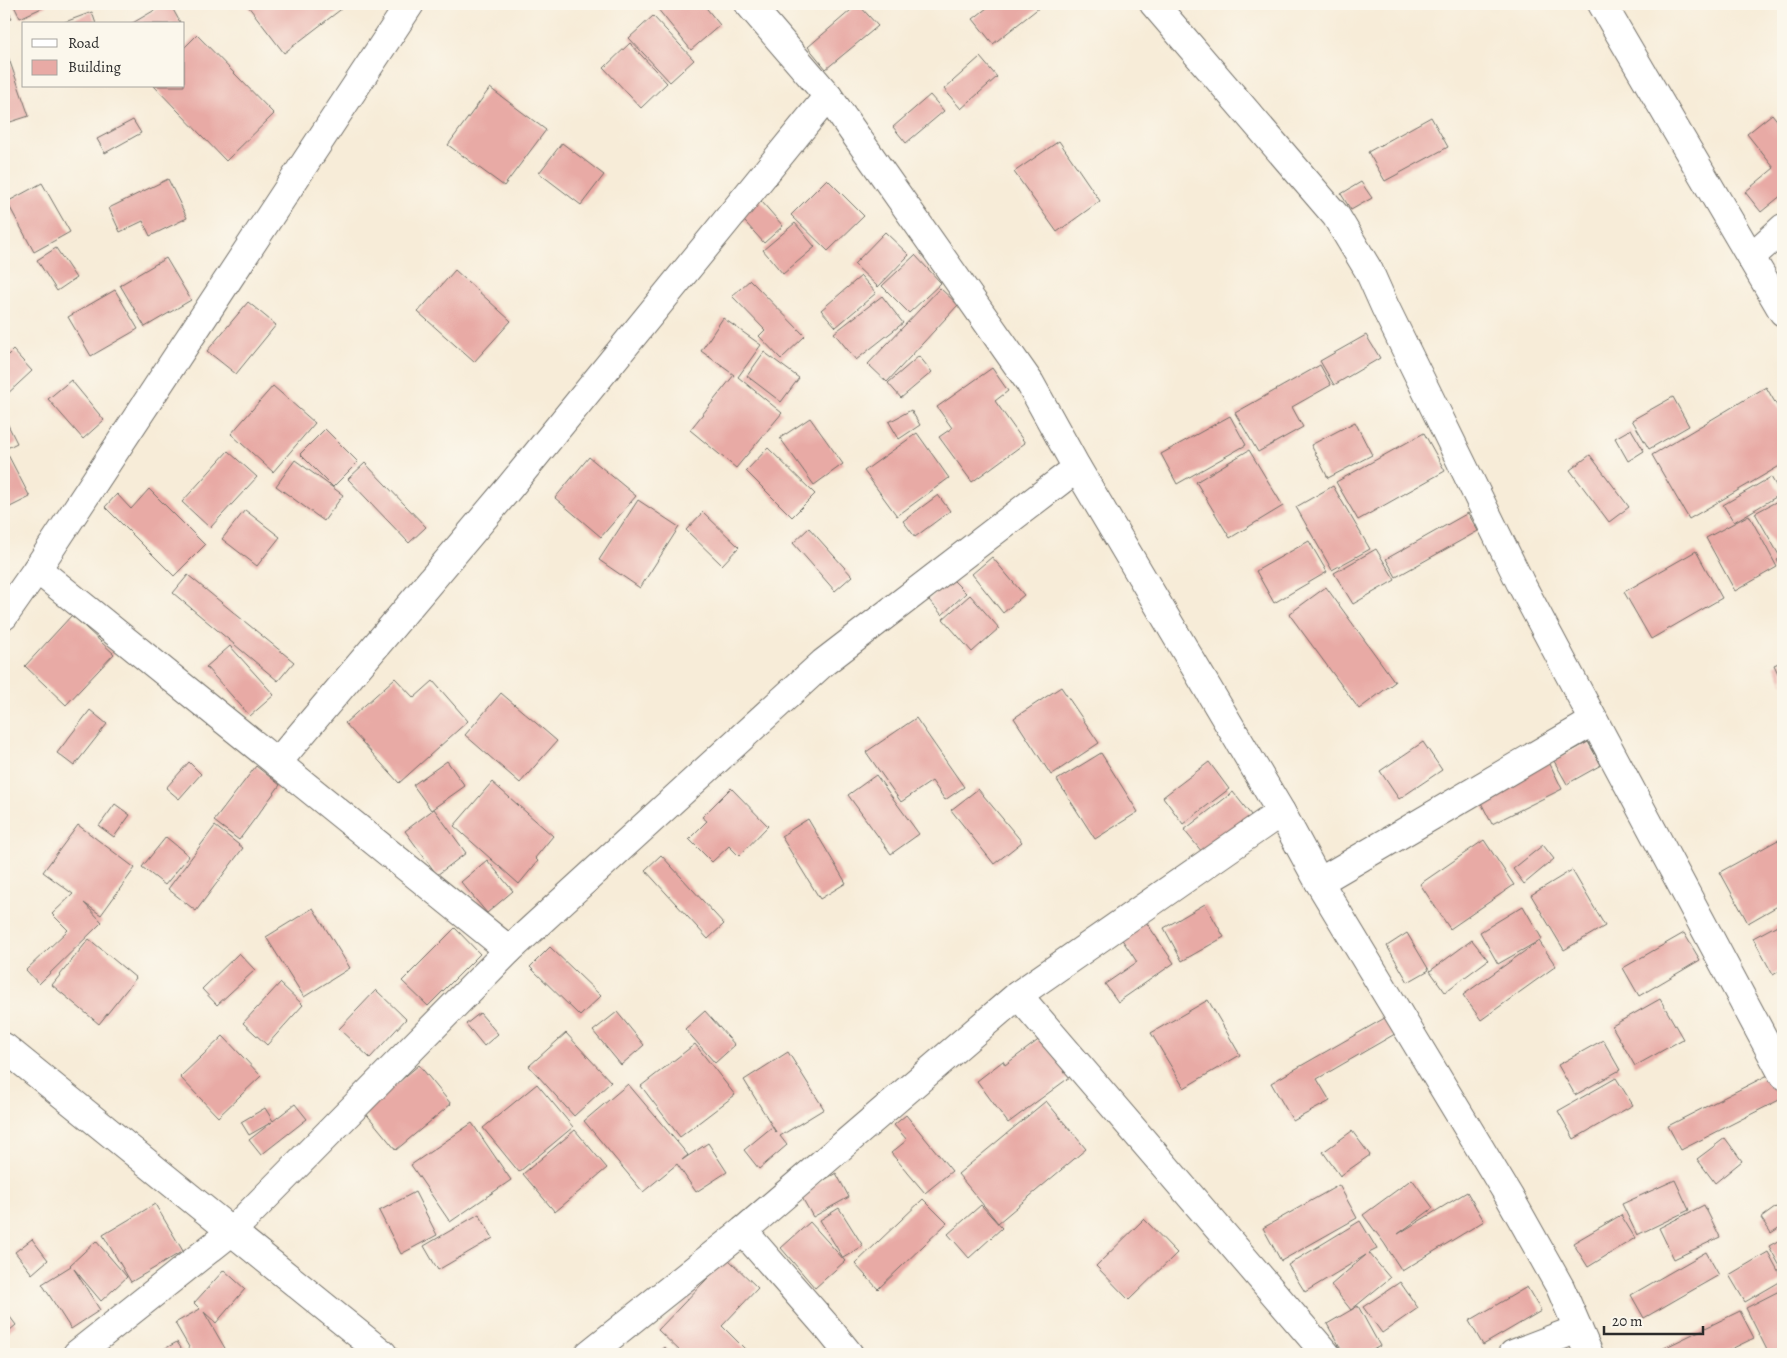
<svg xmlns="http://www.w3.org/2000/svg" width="1787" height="1358" font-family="Alegreya,serif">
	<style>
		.building { fill: #e8aaa5 }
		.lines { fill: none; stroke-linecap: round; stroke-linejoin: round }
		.minor-casing { stroke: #726f68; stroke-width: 30 }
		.minor { stroke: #fff; stroke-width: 28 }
	</style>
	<rect width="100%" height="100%" fill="#fbf7ec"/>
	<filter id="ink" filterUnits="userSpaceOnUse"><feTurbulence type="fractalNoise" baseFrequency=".02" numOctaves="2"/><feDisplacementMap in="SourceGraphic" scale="10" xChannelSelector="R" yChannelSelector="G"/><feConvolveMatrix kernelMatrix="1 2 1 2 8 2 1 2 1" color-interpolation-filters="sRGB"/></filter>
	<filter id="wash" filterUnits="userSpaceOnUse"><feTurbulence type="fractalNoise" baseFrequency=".0096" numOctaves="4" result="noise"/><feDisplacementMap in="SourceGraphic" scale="20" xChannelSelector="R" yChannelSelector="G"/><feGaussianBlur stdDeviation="1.12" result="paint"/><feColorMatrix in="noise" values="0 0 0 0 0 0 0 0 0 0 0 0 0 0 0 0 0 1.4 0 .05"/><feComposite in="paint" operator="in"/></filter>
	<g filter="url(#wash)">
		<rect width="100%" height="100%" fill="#f7ecd8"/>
		<g id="blocks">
			<g class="building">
				<path d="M4,4l8,14 -8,4z"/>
				<path d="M13,4h32l1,2 -26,12z"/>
				<path d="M165,4h5l11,20h-50z"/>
				<path d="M251,4h90l3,3 -60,46 -36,-47z"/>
				<path d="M662,4h41l17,21 -29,25 -34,-42z"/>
				<path d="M858,4l20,22 -52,43 -18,-22z"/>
				<path d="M992,4h45l3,3 -47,37 -20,-25z"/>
				<path d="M92,12l4,12h-31v-2z"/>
				<path d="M653,16l41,44 -24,22 -41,-44z"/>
				<path d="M197,35l77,79 -48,47 -72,-75h30v-38z"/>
				<path d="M630,43l37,40 -26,25 -37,-40z"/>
				<path d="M4,45l25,71 -25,8z"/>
				<path d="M980,57l17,20 -36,32 -17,-20z"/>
				<path d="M490,88l56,42 -42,56 -56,-41z"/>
				<path d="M930,95l14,16 -38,32 -13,-16z"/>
				<path d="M1772,114l11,14v66l-22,18 -16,-20 29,-24 -27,-34z"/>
				<path d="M1431,117l17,30 -63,34 -17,-29z"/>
				<path d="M133,120l8,13 -36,20 -8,-14z"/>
				<path d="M1059,141l41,60 -43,31 -43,-60z"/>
				<path d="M562,143l42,32 -23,30 -42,-32z"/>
				<path d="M168,179l19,39 -37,18 -7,-15 -23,11 -11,-24z"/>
				<path d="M827,179l37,37 -36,35 -37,-36z"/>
				<path d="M1361,182l11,16 -21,12 -10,-16z"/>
				<path d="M42,183l28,49 -36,20 -27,-50z"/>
				<path d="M755,194l28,32 -19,17 -28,-31z"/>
				<path d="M795,223l20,24 -32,27 -20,-24z"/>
				<path d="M885,232l24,23 -31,32 -24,-23z"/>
				<path d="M56,248l20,30 -19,13 -20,-31z"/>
				<path d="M915,255l26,28 -32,30 -27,-27z"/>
				<path d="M166,258l25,42 -46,27 -25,-42z"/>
				<path d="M455,270l56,51 -37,41 -56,-50z"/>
				<path d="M861,276l15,17 -40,34 -15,-17z"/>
				<path d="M750,280l55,56 -24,23 -22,-23 6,-6 -33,-34z"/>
				<path d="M940,288l18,17 -71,77 -19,-18z"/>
				<path d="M115,290l23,39 -47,27 -23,-39z"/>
				<path d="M882,296l21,27 -47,37 -22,-27z"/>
				<path d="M248,302l28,23 -40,49 -29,-23z"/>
				<path d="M723,318l38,27 -23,32 44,36 -46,55 -46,-38 44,-55 -33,-24z"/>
				<path d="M1366,335l14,23 -46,27 -14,-24z"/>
				<path d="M13,350l19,21 -28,26v-38z"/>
				<path d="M764,352l35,26 -18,24 -34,-26z"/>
				<path d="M919,356l13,16 -31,26 -13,-15z"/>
				<path d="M1320,365l11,20 -39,22 11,20 -45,25 -23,-39z"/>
				<path d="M992,368l16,23 -13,10 30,42 -53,39 -33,-45 13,-9 -15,-21z"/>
				<path d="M71,380l33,40 -21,19 -35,-40z"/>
				<path d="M273,386l42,37 -42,49 -42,-38z"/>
				<path d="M1766,387l17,29v48l-94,55 -37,-64z"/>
				<path d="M1673,397l16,29 -40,23 -17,-29z"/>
				<path d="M911,410l9,15 -21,14 -10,-17z"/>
				<path d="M1230,416l16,29 -69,39 -16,-30z"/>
				<path d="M4,417l13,26 -12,6 25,48 -22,11 -4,-8z"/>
				<path d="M810,418l33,46 -29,21 -34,-47z"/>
				<path d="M1355,422l17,33 -44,23 -17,-33z"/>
				<path d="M325,429l33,33 -25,25 -33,-33z"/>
				<path d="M1631,429l13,22 -16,10 -13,-23z"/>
				<path d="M917,433l32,45 -52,38 -33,-45z"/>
				<path d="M1424,433l21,38 -87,49 -22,-38z"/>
				<path d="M768,448l47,46 -23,23 -46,-46z"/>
				<path d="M1249,450l34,56 -53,32 -34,-56z"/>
				<path d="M228,451l29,26 -47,51 -28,-26z"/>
				<path d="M1590,455l39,52 -20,15 -39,-52z"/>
				<path d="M589,457l47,39 -35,41 -46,-39z"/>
				<path d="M295,460l48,35 -19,26 -48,-35z"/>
				<path d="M365,463l61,64 -17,16 -61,-64z"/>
				<path d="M1771,477l10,17 -47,28 -11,-17z"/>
				<path d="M1333,486l37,63 -38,21 -36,-63z"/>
				<path d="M149,489l56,56 -31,31 -69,-69 12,-13 14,15z"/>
				<path d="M938,495l12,16 -35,26 -12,-16z"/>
				<path d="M1783,498v55l-4,2 -24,-42z"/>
				<path d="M638,500l41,27 -39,61 -41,-28z"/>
				<path d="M245,510l35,27 -23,29 -35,-27z"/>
				<path d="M703,512l36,35 -17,18 -36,-35z"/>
				<path d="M1468,513l10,18 -82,46 -10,-18z"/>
				<path d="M1749,515l28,52 -42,24 -29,-53z"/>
				<path d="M809,528l43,48 -17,15 -42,-48z"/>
				<path d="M1309,541l18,31 -53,31 -18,-32z"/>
				<path d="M1376,549l19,31 -42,24 -19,-31z"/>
				<path d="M1696,551l26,47 -71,41 -27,-47z"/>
				<path d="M992,557l32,38 -21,18 -31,-39z"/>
				<path d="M1783,557v14l-6,-11z"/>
				<path d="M188,575l106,87 -16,19 -105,-88z"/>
				<path d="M952,579l14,14 -24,22 -13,-15z"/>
				<path d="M1326,587l69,95 -36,27 -70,-95z"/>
				<path d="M970,595l29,33 -27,24 -29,-33z"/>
				<path d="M72,615l42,39 -48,51 -41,-39z"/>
				<path d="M230,646l44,49 -24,21 -44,-49z"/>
				<path d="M1783,661v23l-9,-19z"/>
				<path d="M395,678l19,20 19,-17 35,40 -69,62 -54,-60z"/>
				<path d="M1061,687l38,56 -48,32 -37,-57z"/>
				<path d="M501,693l56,48 -37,42 -55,-48z"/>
				<path d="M90,710l17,14 -33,42 -17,-13z"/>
				<path d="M916,718l48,69 -19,13 -13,-19 -31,21 -35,-50z"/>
				<path d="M1423,742l19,28 -43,29 -19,-28z"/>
				<path d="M1588,742l13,23 -34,19 -13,-23z"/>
				<path d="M1101,753l37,59 -43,27 -38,-59z"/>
				<path d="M447,761l18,25 -34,24 -18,-25z"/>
				<path d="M189,762l12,12 -22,25 -13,-11z"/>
				<path d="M1209,762l20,27 -46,35 -20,-27z"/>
				<path d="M1549,762l13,27 -70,35 -14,-27z"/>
				<path d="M256,766l24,19 -41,55 -25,-19z"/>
				<path d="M876,775l43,59 -28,20 -43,-59z"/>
				<path d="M492,782l61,54 -18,22 3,3 -19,23 -65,-58z"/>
				<path d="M731,788l37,38 -29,30 -10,-10 -17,16 -23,-23 18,-18 -5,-4z"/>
				<path d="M978,789l44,53 -28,22 -43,-54z"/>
				<path d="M1233,792l22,28 -48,38 -23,-28z"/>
				<path d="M115,804l15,11 -16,22 -15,-11z"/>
				<path d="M434,809l32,44 -29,22 -32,-44z"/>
				<path d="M808,819l38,64 -26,16 -39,-63z"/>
				<path d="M78,825l57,43 -34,47 -17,-12 18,19 -63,62 -13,-14 42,-40 -16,-16 21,-20 -30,-22z"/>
				<path d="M215,826l28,22 -47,63 -28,-22z"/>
				<path d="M166,837l23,19 -24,29 -23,-18z"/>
				<path d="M1484,840l30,45 -64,44 -30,-45z"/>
				<path d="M1778,840l5,10v53l-35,20 -28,-51z"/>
				<path d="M1543,845l11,14 -30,25 -11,-15z"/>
				<path d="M661,855l63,69 -16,15 -63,-69z"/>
				<path d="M487,860l26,31 -26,22 -26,-31z"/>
				<path d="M1572,870l33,56 -41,24 -33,-55z"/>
				<path d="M1205,904l19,33 -42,24 -18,-33z"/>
				<path d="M1523,906l19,33 -44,25 -18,-32z"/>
				<path d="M313,908l37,60 -46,29 -38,-60z"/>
				<path d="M1146,922l28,41 -56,39 -13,-18 32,-22 -16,-24z"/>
				<path d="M1783,922v47l-10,6 -20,-37z"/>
				<path d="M455,928l25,26 -52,52 -26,-25z"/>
				<path d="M1407,933l22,37 -21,12 -21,-36z"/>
				<path d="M1684,933l16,27 -61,36 -16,-28z"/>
				<path d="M89,939l47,39 -37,46 -47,-39z"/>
				<path d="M1472,940l16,20 -43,32 -15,-21z"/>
				<path d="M1539,941l17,25 -75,54 -18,-25z"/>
				<path d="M550,947l51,49 -21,20 -50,-49z"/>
				<path d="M239,953l16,17 -38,35 -15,-16z"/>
				<path d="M280,983l23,22 -36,40 -24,-22z"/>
				<path d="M376,990l30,29 -36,39 -31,-29z"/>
				<path d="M1660,999l23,40 -48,27 -23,-40z"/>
				<path d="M1208,1000l32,55 -56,33 -33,-55z"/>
				<path d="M705,1011l30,34 -20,18 -30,-34z"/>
				<path d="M617,1012l27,33 -23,20 -28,-34z"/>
				<path d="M480,1013l18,21 -14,12 -18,-22z"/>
				<path d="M1390,1015l10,16 -83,48 13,22 -37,20 -22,-38z"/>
				<path d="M566,1033l45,49 -37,34 -45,-50z"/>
				<path d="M223,1036l38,40 -43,41 -38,-40z"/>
				<path d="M1041,1038l29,39 -62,46 -31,-42 26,-20 2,4z"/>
				<path d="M1603,1040l17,30 -45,25 -17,-30z"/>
				<path d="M695,1044l40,51 -55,42 -39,-51z"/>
				<path d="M788,1052l36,57 -44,27 7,9 -28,24 -15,-19 28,-23 4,5 -32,-52z"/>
				<path d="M419,1065l32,39 -55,46 -32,-39z"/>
				<path d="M1774,1072l9,19v7l-102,52 -13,-24z"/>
				<path d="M1616,1078l17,27 -59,34 -16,-28z"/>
				<path d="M537,1084l36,43 -54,45 -36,-44z"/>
				<path d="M628,1084l60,71 -6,5 26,-17 19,29 -31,20 -19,-28 -34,28 -59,-71z"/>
				<path d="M1046,1101l40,48 -88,74 -40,-49z"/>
				<path d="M295,1104l12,15 -46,36 -12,-15 23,-18 -23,13 -8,-13 24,-14 8,13z"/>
				<path d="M906,1115l46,56 -27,22 -34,-40 16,-13 -13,-15z"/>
				<path d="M472,1123l39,57 -61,42 -39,-57z"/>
				<path d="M575,1130l32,38 -52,44 -32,-38z"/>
				<path d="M1352,1131l18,24 -30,21 -17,-24z"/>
				<path d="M1725,1138l17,23 -27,22 -18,-24z"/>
				<path d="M836,1173l13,24 -36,20 -13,-23z"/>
				<path d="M1412,1179l21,29 -35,26 69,-42 17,29 -82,50 -18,-28 -21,-28z"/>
				<path d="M1675,1180l14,30 -52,25 -15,-31z"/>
				<path d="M1339,1185l18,33 -76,43 -18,-33z"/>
				<path d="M415,1192l22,43 -36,19 -22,-43z"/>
				<path d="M923,1199l24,24 -69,66 -23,-25z"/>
				<path d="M1783,1202v23l-12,8 -10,-15z"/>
				<path d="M155,1204l28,47 -52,31 -28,-47z"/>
				<path d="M981,1205l21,23 -33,30 -21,-24z"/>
				<path d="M1704,1205l16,32 -46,22 -15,-31z"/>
				<path d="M839,1208l24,38 -20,12 -23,-38z"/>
				<path d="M479,1214l14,24 -55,32 -14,-24z"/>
				<path d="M1621,1215l14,23 -47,29 -15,-24z"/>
				<path d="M1144,1219l33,34 -48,47 -33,-34z"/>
				<path d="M1360,1221l17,28 -8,4 21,25 -39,32 -20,-25 35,-30 -61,37 -17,-27z"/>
				<path d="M810,1222l35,39 -30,27 -34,-40z"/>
				<path d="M1783,1238v34l-14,-26z"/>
				<path d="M32,1239l16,21 -16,14 -17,-22z"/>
				<path d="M96,1241l31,36 -26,24 -27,-32 26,41 -29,19 -29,-45 29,-18 -1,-1z"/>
				<path d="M1706,1252l13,23 -75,43 -13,-23z"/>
				<path d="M1768,1252l15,28 -38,22 -16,-27z"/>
				<path d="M727,1258l31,30 -36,38 27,27 -1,1h-65l-25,-24z"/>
				<path d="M224,1270l21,19 -29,34 -12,-11 22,38 -9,4h-24l-18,-31 25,-14 -6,-6z"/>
				<path d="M1400,1282l18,26 -36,25 -19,-26z"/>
				<path d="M1527,1287l14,24 -58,34 -14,-24z"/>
				<path d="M1783,1289v63l-4,2h-10l-23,-46z"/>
				<path d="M1358,1306l22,40 -14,8h-22l-17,-30z"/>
				<path d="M4,1309l12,16 -12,10z"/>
				<path d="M1740,1311l14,27 -33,16h-69z"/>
				<path d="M177,1342l8,12h-30z"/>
				<path d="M665,1347l6,7h-14z"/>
			</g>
		</g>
	</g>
	<g filter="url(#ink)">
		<use href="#blocks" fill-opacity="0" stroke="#726f68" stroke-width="1"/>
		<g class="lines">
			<defs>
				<g id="minor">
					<path d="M749,4l79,92 202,287 47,85 204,344 38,70 191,316 50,89 29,67"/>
					<path d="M1154,4l182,212 33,55 16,36 135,275 263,493"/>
					<path d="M1602,4l181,308"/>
					<path d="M1751,257l32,-29"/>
					<path d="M37,569l472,381"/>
					<path d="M4,616l33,-47 373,-565"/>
					<path d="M277,763l232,-275 319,-392"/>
					<path d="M1319,882l275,-161"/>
					<path d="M1018,995l308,359"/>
					<path d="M4,1047l379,307"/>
					<path d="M743,1231l84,96 22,27"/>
					<path d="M77,1354l154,-122 278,-282 314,-287 254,-195"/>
					<path d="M589,1354l154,-123 275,-236 263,-183"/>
					<path d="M1513,1354l65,-25"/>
				</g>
			</defs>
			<use href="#minor" class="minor-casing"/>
			<use href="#minor" class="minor"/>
		</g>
	</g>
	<rect width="1787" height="1358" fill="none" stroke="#fbf7ec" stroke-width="20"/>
	<rect x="22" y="22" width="162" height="65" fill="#fbf7ec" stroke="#a8a59f"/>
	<rect x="32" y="39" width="25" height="8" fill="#ffffff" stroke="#a8a59f"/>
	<text x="68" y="48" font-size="15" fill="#2b2b2b">Road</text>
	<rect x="32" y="60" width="25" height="15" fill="#e8aaa5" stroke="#a8a59f"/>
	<text x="68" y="72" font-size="15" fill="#2b2b2b">Building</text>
	<path d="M1604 1326v8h99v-8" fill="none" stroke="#2b2b2b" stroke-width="2.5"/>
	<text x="1612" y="1326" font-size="15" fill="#2b2b2b" stroke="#fbf7ec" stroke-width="4" paint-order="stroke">20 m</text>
</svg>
